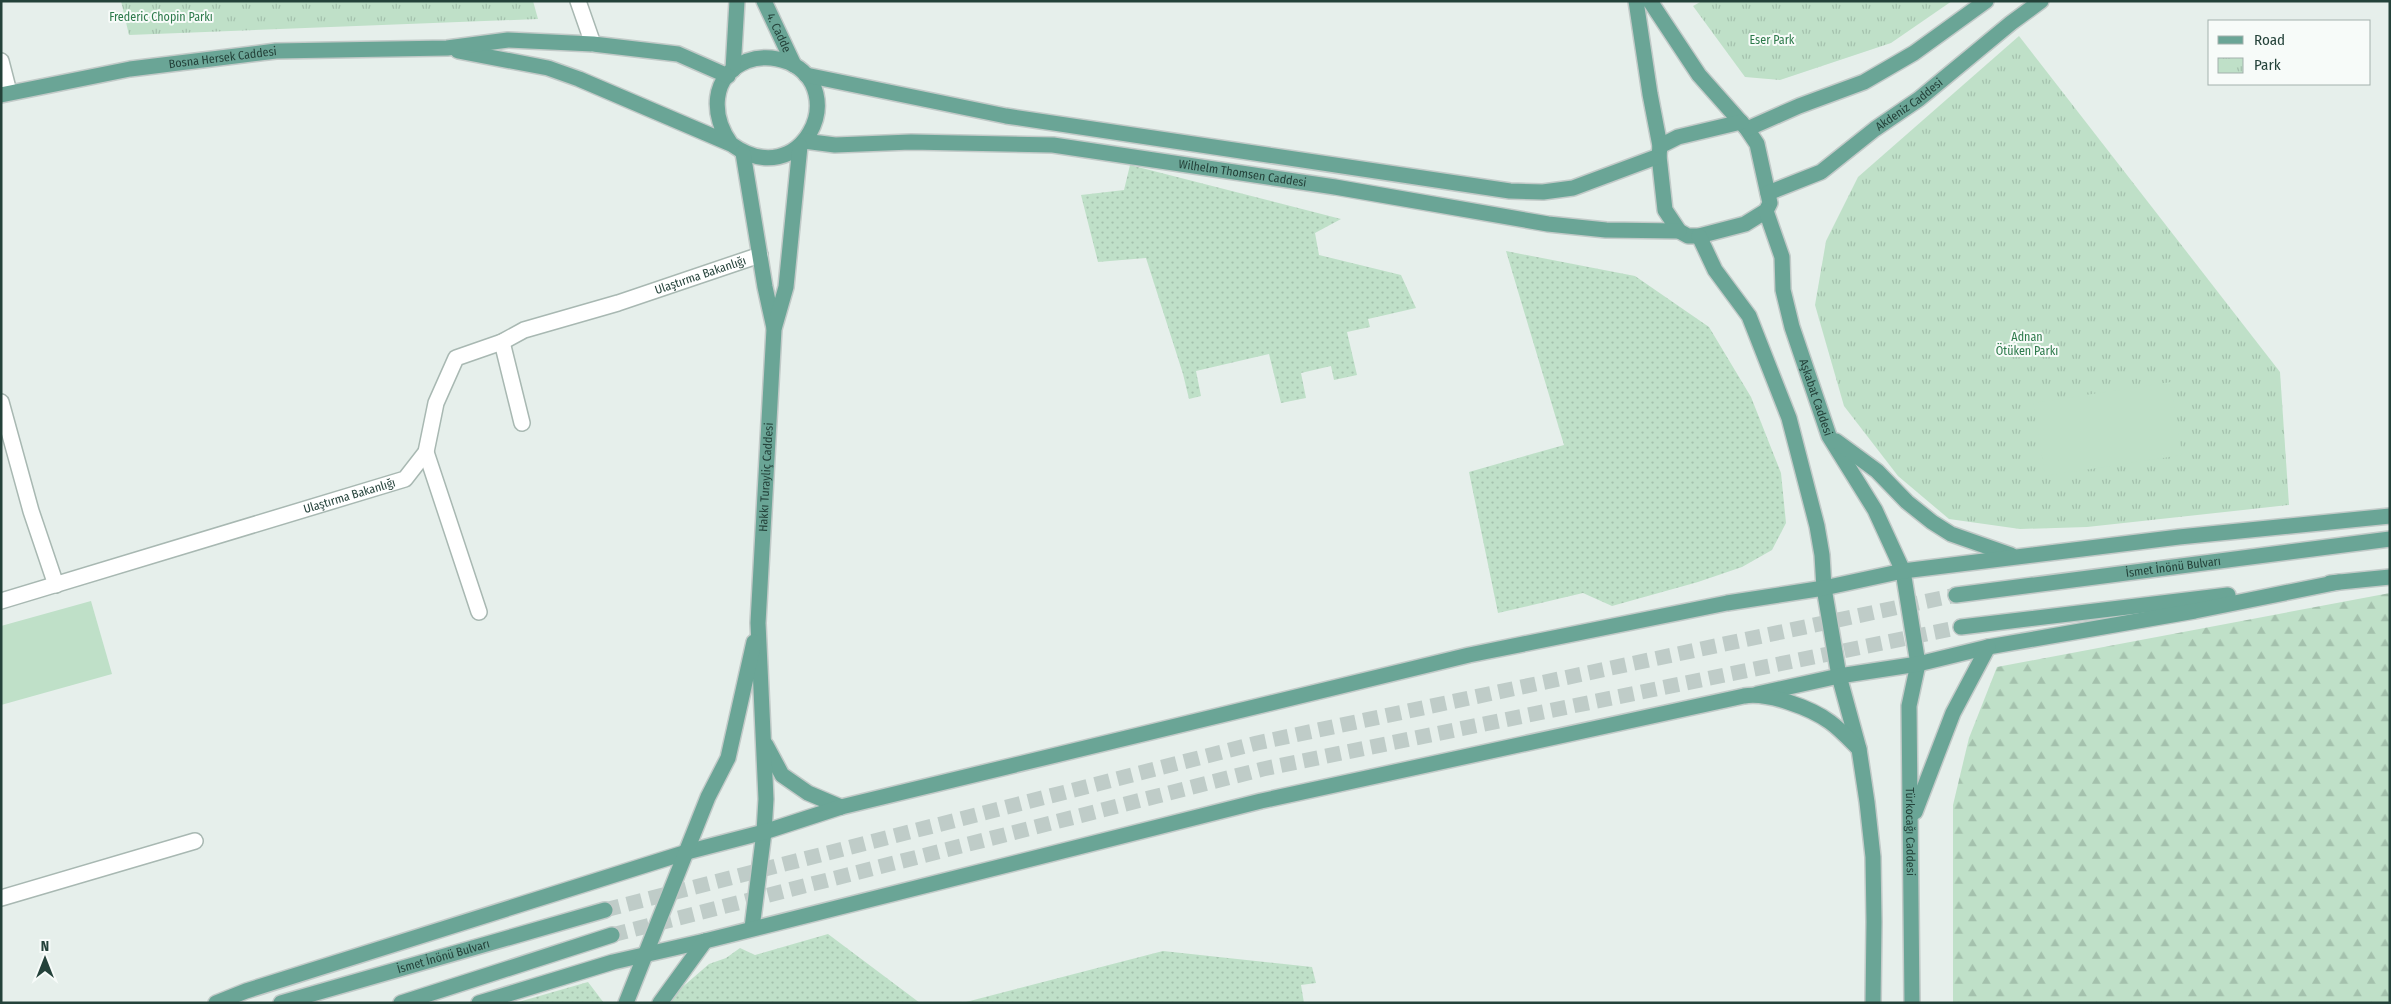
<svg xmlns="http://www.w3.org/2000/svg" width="2391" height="1004" font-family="'Fira Sans Condensed',sans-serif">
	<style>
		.grass { fill: url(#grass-dots) }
		.forest { fill: url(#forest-firs) }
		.park { fill: url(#park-tufts) }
		.pitch { fill: #bfe0c8 }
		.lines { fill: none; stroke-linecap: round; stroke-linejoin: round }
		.major-tunnel { stroke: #bfccc8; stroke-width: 15; stroke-dasharray: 15 8; stroke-linecap: butt }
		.minor-casing { stroke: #a8b8b2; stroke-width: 18 }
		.major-casing { stroke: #c2cac8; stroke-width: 18 }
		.minor { stroke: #fff; stroke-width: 15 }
		.major { stroke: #6aa596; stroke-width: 15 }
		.labels { text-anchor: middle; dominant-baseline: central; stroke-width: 4; stroke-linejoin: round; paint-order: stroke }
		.park-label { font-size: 12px; fill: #2d7a4b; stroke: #f7fbf9 }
		.street-label { font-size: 12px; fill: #24423a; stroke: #f7fbf9 }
	</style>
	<defs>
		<pattern id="grass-dots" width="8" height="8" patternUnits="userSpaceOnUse" patternTransform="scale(1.25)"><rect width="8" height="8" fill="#bfe0c8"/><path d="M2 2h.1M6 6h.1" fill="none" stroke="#a4c1ad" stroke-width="1.8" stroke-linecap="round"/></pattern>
		<pattern id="forest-firs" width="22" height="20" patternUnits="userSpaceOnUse" patternTransform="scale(1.25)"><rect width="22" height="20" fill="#bfe0c8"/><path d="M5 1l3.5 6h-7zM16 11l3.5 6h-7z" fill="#a4c1ad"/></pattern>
		<pattern id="park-tufts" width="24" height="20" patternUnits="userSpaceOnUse" patternTransform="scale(1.25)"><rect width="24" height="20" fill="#bfe0c8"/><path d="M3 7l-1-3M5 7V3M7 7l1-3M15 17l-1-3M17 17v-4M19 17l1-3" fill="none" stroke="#a4c1ad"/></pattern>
	</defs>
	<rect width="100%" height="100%" fill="#e6efeb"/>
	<g class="grass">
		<path d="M1130,165l211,54 -26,14 4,22 82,20 15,33 -48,11 2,8 -23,5 10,43 -23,5 -3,-14 -30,7 5,25 -25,5 -12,-49 -73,17 5,25 -12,3 -6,-25 -37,-116 -48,4 -17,-67 43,-5z"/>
		<path d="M1506,251l129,25 74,51 42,70 30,76 5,50 -14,27 -30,17 -44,15 -86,24 -29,-13 -85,20 -29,-141 95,-27z"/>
		<path d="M828,934l92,69 46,-1 197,-51 149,16 4,16 -15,2 3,18h-640l45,-39 17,-6 14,-10 15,7z"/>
		<path d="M588,982l16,21h-89z"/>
	</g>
	<path class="forest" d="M2390,593v410h-437v-198l16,-67 28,-71z"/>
	<g class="park">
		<path d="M121,1h412l5,18 -409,16z"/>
		<path d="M1702,1h250l-61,42 -111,37 -35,-3 -52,-71z"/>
		<path d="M2019,36l261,336 9,133 -202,22 -67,2 -71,-10 -51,-43 -54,-70 -29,-101 11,-64 32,-64z"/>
	</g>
	<g class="pitch">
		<path d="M2171,382l11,73 -137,21 -12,-73z"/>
		<path d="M91,601l21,73 -111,31v-79z"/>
	</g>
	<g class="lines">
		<g class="major-tunnel">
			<path d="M605,910l652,-167 699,-148"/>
			<path d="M612,935l651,-166 698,-142"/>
		</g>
		<defs>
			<g id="minor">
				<path d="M578,1l15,43"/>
				<path d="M1,61l8,31"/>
				<path d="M502,342l20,81"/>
				<path d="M1,402l30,109 25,74"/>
				<path d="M426,452l53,160"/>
				<path id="s1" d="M1,601l404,-122 21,-27 10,-49 20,-45 46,-16 22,-12 94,-27 142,-48"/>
				<path d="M1,898l194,-57"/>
			</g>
			<g id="major">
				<path id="s2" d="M764,1l30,64"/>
				<path d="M1636,1l14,93 10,52 -1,10 6,54 14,21 9,5h11l46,-12 21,-13 4,-8 -13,-59 -10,-15 -48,-54 -49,-74"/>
				<path d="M458,51l90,17 31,11 152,65c70,51 121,-54 57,-82 -13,-5 -27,-6 -41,-1 -37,15 -36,55 -16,83"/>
				<path d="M733,70l4,-69"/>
				<path d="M806,75l200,41 504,75 33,1 30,-4 86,-32"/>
				<path id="s3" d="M1,95l129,-26 146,-18 171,-3 61,-8 85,4 85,10 50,22"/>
				<path d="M1747,129l52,-23 65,-24 50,-29 72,-52"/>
				<path id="s4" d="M804,141l31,4 76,-3 142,3 282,42 213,37 58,6 73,1"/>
				<path d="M1660,146l18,-9 63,-15"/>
				<path d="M743,153l22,134 9,41"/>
				<path id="s5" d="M1768,193l53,-21 54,-43 44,-30 92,-76 30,-22"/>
				<path id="s6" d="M1766,211l16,46 1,33 9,37 37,109 46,74 28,61 15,93 -9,42 3,297"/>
				<path d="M1699,236l16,34 34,46 40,102 28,108 5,29 2,33 15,88 20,73 8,53 6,55 1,65 -1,81"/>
				<path d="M1836,441l41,30 30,31 25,20 19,12 60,21"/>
				<path d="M2330,583l60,-6"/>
				<path id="s7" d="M1956,595l434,-56"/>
				<path d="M1961,627l267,-32"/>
				<path d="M1757,694l82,-18 79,-12 70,-17 207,-36 144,-29"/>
				<path d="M766,745l16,30 26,18 33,14"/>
				<path d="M1915,812l38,-99 35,-66"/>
				<path id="s8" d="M752,928l12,-96 2,-33 -8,-176 16,-294 12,-42 14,-141"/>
				<path d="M216,1003l30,-12 441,-139 77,-20 77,-25 628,-152 258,-52 97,-15 79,-17 276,-34 211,-21"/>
				<path id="s9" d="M281,1003l324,-93"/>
				<path d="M401,1003l211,-68"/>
				<path d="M479,1003l134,-41 92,-21 556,-140 483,-105c24,-4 67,12 86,26 11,8 20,18 29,27"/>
				<path d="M626,1003l82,-206 20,-39 26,-116"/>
				<path d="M660,1003l45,-62"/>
			</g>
		</defs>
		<use href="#minor" class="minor-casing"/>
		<use href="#major" class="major-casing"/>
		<use href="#minor" class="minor"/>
		<use href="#major" class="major"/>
	</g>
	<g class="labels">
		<g class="park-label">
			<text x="161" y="17">Frederic Chopin Parkı</text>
			<text x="1772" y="40">Eser Park</text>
			<text x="2027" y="337">Adnan<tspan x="2027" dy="14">Ötüken Parkı</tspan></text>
		</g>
		<g class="street-label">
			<text stroke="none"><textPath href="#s2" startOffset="35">4. Cadde</textPath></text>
			<text stroke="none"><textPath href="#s3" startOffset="225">Bosna Hersek Caddesi</textPath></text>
			<text stroke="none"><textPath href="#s5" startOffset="168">Akdeniz Caddesi</textPath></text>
			<text stroke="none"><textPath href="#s4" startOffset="441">Wilhelm Thomsen Caddesi</textPath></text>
			<text stroke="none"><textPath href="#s1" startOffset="814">Ulaştırma Bakanlığı</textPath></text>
			<text stroke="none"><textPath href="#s6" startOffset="194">Aşkabat Caddesi</textPath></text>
			<text stroke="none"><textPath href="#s8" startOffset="452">Hakkı Turayliç Caddesi</textPath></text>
			<text stroke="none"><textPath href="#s1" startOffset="364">Ulaştırma Bakanlığı</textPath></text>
			<text stroke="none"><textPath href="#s7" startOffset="219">İsmet İnönü Bulvarı</textPath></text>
			<text stroke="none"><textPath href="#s6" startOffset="652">Türkocağı Caddesi</textPath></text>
			<text stroke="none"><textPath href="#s9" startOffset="169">İsmet İnönü Bulvarı</textPath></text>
		</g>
	</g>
	<rect width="2391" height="1004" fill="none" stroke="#24423a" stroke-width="5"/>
	<rect x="2208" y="20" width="162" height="65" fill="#f7fbf9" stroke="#a3b1ad"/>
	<rect x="2218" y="36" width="25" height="8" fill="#6aa596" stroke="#a3b1ad"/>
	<text x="2254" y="45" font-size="15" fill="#24423a">Road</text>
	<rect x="2218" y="58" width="25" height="15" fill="url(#park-tufts)" stroke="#a3b1ad"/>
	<text x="2254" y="70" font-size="15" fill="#24423a">Park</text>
	<g transform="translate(45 959)" stroke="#f7fbf9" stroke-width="4" paint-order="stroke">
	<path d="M0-4L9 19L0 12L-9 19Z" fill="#24423a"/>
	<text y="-8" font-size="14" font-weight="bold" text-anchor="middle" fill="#24423a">N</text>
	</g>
</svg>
